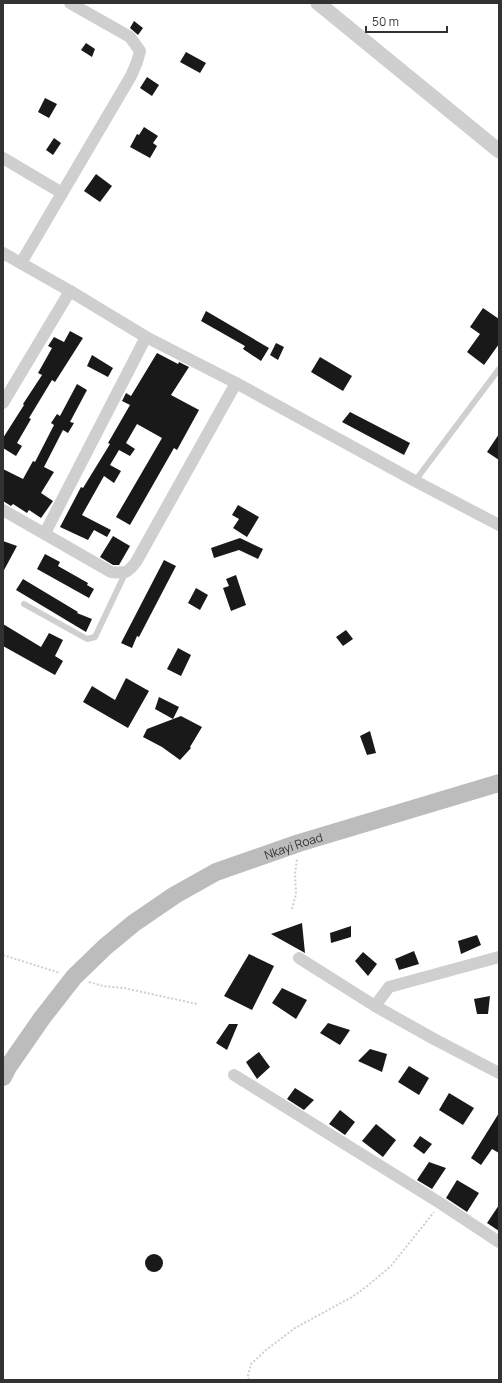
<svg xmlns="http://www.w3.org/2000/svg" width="502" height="1383" font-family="Manrope,sans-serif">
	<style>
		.building { fill: #191919 }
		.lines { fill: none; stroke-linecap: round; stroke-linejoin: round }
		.path { stroke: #cfcfcf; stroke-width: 2; stroke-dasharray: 2 2; stroke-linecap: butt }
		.service { stroke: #cfcfcf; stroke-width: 6 }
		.minor { stroke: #cfcfcf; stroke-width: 12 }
		.tertiary { stroke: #cfcfcf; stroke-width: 15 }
		.secondary { stroke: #bcbcbc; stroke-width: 18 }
		.labels { text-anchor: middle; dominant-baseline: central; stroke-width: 4; stroke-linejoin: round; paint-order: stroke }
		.street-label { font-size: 12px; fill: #323232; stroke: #fff }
	</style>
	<rect width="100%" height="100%" fill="#fff"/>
	<g class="building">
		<path d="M134,21l9,7 -5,7 -8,-7z"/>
		<path d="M86,43l9,6 -3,8 -11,-7z"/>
		<path d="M186,52l20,11 -6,10 -20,-11z"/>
		<path d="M147,77l12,8 -7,11 -12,-8z"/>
		<path d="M45,98l12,6 -8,14 -11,-6z"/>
		<path d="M144,127l14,9 -5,7 4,3 -7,12 -20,-11 7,-13 2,1z"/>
		<path d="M54,138l7,5 -8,12 -7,-5z"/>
		<path d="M96,174l16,12 -12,16 -16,-11z"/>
		<path d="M483,308l16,11v25l-15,21 -17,-13 13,-18 -10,-7z"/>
		<path d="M206,311l63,37 -8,13 -18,-12 2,-3 -44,-25z"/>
		<path d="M70,331l13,7 -28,44 -3,-2 -23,38 2,1 -14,24 5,3 -6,10 -13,-8v-10l21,-33 -1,-1 19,-29 -4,-2 14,-25 -4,-2 6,-9 10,5z"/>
		<path d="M276,343l8,4 -6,13 -8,-5z"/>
		<path d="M157,353l21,11 1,-2 10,5 -18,28 28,15 -22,40 -3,-2 -44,77 -14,-8 46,-79 -25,-14 -11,19 9,6 -5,7 -11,-6 -9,15 11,6 -7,12 -10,-7 -22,39 29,15 -4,7 -13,-7 -6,10 -28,-13 21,-40 2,1 27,-44 -2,-1 22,-38 -8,-4 4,-8 5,3z"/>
		<path d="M92,355l21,13 -5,9 -21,-11z"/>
		<path d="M320,357l32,19 -9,15 -32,-19z"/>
		<path d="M77,384l10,6 -17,32 4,1 -6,10 -5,-3 -19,37 10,5 -13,21 12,8 -12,17 -12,-8 -2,3 -14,-9 -2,2 -8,-5v-32l20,10 10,-18 2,1 19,-37 -3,-2 6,-9 3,2z"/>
		<path d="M350,412l60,31 -6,12 -62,-33z"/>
		<path d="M499,434v26l-12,-8z"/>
		<path d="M238,505l21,12 -12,20 -14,-9 6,-9 -7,-4z"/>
		<path d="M113,536l17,10 -11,19h-6l-13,-8z"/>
		<path d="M240,538l23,11 -5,10 -19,-9 -25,8 -3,-10z"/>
		<path d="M3,541l14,5 -14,26z"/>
		<path d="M45,554l15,8 -2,4 30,17 -1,2 7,4 -5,9 -52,-29z"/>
		<path d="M164,560l12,6 -37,71 -2,-1 -5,12 -11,-5z"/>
		<path d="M236,575l10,30 -15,6 -8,-23 6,-2 -3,-7z"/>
		<path d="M23,579l55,33 -1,1 15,6 -6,13 -70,-42z"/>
		<path d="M196,588l12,7 -8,15 -12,-7z"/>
		<path d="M3,624l38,23 8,-14 14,7 -8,16 8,5 -8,14 -52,-29z"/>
		<path d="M346,630l7,9 -10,7 -7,-9z"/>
		<path d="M178,648l13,7 -10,21 -14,-7z"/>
		<path d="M126,678l23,13 -21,37 -45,-26 9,-16 23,14z"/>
		<path d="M159,697l20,10 -6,12 -18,-10z"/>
		<path d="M181,716l21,11 -12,20 1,1 -11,12 -18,-13 -19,-10 4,-8z"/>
		<path d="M370,731l6,22 -9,2 -7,-19z"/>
		<path d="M302,923l3,30 -34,-19z"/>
		<path d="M351,926v11l-20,6 -1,-10z"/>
		<path d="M477,935l4,10 -20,9 -3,-13z"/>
		<path d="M414,951l5,13 -20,6 -4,-11z"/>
		<path d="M363,952l14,12 -9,12 -13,-15z"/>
		<path d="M249,954l25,12 -22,44 -28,-14z"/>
		<path d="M282,988l25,12 -11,19 -24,-16z"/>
		<path d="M490,996l-2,18h-11l-3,-15z"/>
		<path d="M328,1023l22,7 -10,15 -20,-12z"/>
		<path d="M229,1024h9l-11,26 -11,-7z"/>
		<path d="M370,1049l17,5 -5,18 -24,-11z"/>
		<path d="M259,1052l11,15 -13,12 -11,-17z"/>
		<path d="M409,1066l20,12 -10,17 -21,-13z"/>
		<path d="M295,1088l19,12 -10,10 -17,-11z"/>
		<path d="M449,1093l25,15 -11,17 -24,-15z"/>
		<path d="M340,1110l15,12 -10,13 -16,-11z"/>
		<path d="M499,1113v40l-7,-4 -11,16 -10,-7z"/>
		<path d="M376,1124l20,16 -13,17 -21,-16z"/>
		<path d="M420,1136l12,8 -8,10 -11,-8z"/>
		<path d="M429,1162l17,6 -14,21 -15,-9z"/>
		<path d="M457,1180l22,13 -12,19 -21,-14z"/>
		<path d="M499,1205v26l-12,-8z"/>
		<circle cx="154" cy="1263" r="9"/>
	</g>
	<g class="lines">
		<g class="path">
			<path d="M292,909l4,-15 -1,-20 2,-16"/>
			<path d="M3,955l57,18"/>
			<path d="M89,982l14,4 21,2 73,16"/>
			<path d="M249,1380l-1,-4 3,-12 15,-14 29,-22 57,-31 14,-10 25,-21 43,-54"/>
		</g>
		<g class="service">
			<path d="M415,481l84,-112"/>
			<path d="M24,604l63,35 8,-2 28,-59 1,-5"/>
		</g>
		<g class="minor">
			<path d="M3,158l59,35"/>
			<path d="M3,253l67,38 76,46 90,46 179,98 84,44"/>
			<path d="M21,263l110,-187 6,-14 3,-11 -10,-14 -60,-34"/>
			<path d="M3,403l67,-112"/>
			<path d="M3,510l108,62c14,1 16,2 25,-10l100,-179"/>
			<path d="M45,533l101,-196"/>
			<path d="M299,958l76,48 59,33 65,34"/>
			<path d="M375,1006l14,-19 110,-30"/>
			<path d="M234,1075l206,128 59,39"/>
		</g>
		<path class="tertiary" d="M318,3l181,148"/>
		<path class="secondary" id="s1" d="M3,1077l5,-10 34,-49 32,-41 31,-30 29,-24 41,-28 41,-23 83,-29 200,-60"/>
	</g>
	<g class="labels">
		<g class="street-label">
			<text stroke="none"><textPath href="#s1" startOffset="382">Nkayi Road</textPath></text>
		</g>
	</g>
	<rect width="502" height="1383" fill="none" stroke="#323232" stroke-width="8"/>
	<path d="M366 26v6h81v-6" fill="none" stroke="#323232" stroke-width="2"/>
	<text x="372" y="26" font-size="12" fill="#323232" stroke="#ffffff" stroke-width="3" paint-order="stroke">50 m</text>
</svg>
